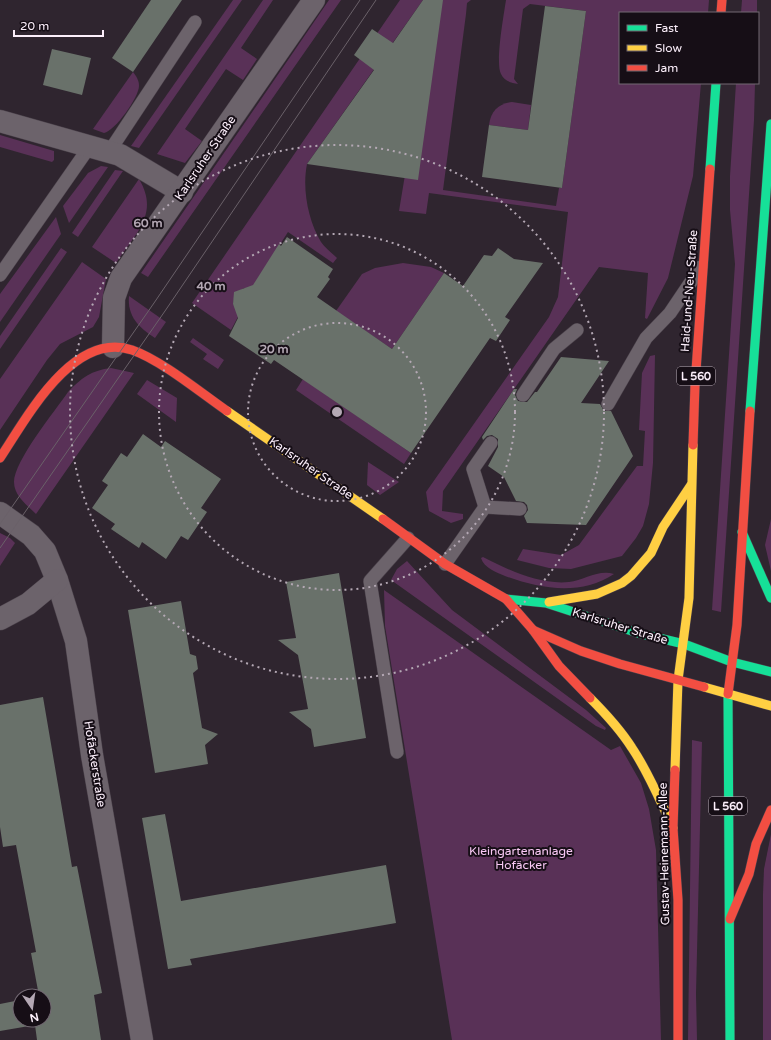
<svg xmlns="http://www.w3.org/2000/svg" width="771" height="1040" font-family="'Varela Round',sans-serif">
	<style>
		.green { fill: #593157 }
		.building { fill: #69716a }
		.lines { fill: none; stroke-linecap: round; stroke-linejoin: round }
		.lane-casing { stroke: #4b424b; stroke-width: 14 }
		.street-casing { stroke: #4b424b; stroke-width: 23 }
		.fast-casing { stroke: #4b424b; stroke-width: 10 }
		.slow-casing { stroke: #4b424b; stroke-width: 10 }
		.jam-casing { stroke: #4b424b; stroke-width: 10 }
		.lane { stroke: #6c636b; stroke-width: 13 }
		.street { stroke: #6c636b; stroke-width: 22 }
		.fast { stroke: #16e098; stroke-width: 9 }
		.slow { stroke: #ffcf43; stroke-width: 9 }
		.jam { stroke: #f24e42; stroke-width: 9 }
		.tram { stroke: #6a6169; stroke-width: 1 }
		.ring { fill: none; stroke: #b4a8b4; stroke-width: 2; stroke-dasharray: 2 4 }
		.labels { text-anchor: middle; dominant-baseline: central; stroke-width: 4; stroke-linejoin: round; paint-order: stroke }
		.shield { fill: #160e16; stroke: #b7acb6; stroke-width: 1 }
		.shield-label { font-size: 11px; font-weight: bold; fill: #fceffb }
		.street-label { font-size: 12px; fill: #fceffb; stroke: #160e16 }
		.park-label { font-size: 12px; fill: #f9c8f5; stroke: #160e16 }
		.centre { fill: #b4a8b4; stroke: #160e16; stroke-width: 2 }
		.ring-label { font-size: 12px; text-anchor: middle; font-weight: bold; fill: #b4a8b4; stroke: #160e16; stroke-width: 4; stroke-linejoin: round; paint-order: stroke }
	</style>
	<rect width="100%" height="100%" fill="#2f252f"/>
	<g class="green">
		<path d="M233,0h9l-103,148 -8,-2z"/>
		<path d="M263,0h10l-32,48 16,11 -14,21 -17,-11 -41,60 17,12 -17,22 -28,-9z"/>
		<path d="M329,0h12l-193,277 -7,-4c63,-91 126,-182 188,-273z"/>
		<path d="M400,0h23l-116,164c-5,25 1,56 14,78 4,6 11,11 16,16l-4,5 -45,-31 -37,57 -7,-1 -9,6 -2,10 7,9 -9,17 -39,-27z"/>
		<path d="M434,0h37l-4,3 -1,11 -23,176 113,16 3,-18h3l24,-177 -56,-7 -7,5 -9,70 4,5c-7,-1 -14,-3 -17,-10 -6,-11 3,-60 5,-74h203l-1,13h-88v70h81l-8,93 -25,102 -21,41 -2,-1 3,-45 -49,-6 -156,224 -1,20 21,3v5l-12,4 -22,-12 -3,-19 123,-175 9,-20 10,-85 -139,-19 -3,21 -27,-3z"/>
		<path d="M742,0h15v13h-16z"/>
		<path d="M133,72c3,4 6,8 6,14 0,11 -24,45 -35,47l-11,-4z"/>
		<path d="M736,83h19l-1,37 -33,492 -9,-2 23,-346 -5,-54v-34z"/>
		<path d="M512,102l19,3 -3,25 -39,-5c2,-14 9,-21 23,-23z"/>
		<path d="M0,135l54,16v9l-2,2 -52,-15z"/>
		<path d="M101,166l7,1 -39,56 -6,-17 25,-33z"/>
		<path d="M115,170l8,1 -45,66 -6,-4z"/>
		<path d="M139,179c21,35 -4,55 -23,84l-24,-16z"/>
		<path d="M56,217l5,17 -61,88v-28z"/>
		<path d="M61,248l6,4 -67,97v-13z"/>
		<path d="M82,262l24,17 -7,38 -6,10 -33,17 -13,16 -47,70v-51z"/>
		<path d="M403,263l28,4 13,6 -52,76 -56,-38 26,-37 13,-6z"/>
		<path d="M129,296l37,26 -11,16c-16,-10 -28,-22 -26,-42z"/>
		<path d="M193,338l31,22 -6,9 -15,-10 4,-5 -17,-12z"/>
		<path d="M655,355l-2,108 -4,41 -6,22 -7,12 -14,18 -51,13 -22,-1 -32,-8 6,-11 38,6 18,-10 58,-79h6l2,-35 -6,-1 3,-57 8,-17z"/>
		<path d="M111,368l23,5 -98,141c-9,-9 -22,-18 -22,-32 0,-21 41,-71 54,-90 13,-14 24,-22 43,-24z"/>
		<path d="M303,379l108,74 -7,11 -108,-74z"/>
		<path d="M147,380l30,18 -1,24 -39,-28z"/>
		<path d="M368,462l31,20 -19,13 -13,-10z"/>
		<path d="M771,519v52l-6,-26z"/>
		<path d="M0,533l10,5 5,5 -15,23z"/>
		<path d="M483,557c25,13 57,28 86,25 15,-2 30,-13 45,-8 -33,22 -74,15 -109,2 -9,-4 -21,-8 -24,-18z"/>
		<path d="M407,561l45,49 134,100 20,18 -1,2 -9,-4 -205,-146 6,-11z"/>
		<path d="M384,590l227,160 9,-4 21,37 8,26 7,41 5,190h-209l-67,-414z"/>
		<path d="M692,740l10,2 -6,252 1,46h-9z"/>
		<path d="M771,834v206h-8v-146l1,-25z"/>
	</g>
	<g class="building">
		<path d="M151,0h31l-49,72 -21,-14z"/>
		<path d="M423,0h20l-25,180 -111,-16 67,-94 -20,-15 18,-26 21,14z"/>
		<path d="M545,6l41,5 -24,177 -80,-11 7,-52 39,5z"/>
		<path d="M52,49l39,9 -9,37 -39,-10z"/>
		<path d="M287,237l46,32 -5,8 2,2 -13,18 75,52 52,-76 19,13 21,-31 8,1 6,-8 16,11 29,4 -38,54 5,3 -14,21 -6,-3 -79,115 -137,-93 -3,4 -42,-28 9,-18 -5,-14 1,-12 19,-7 26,-41 2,2z"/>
		<path d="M561,357l48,4 -28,42 19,1 4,7h7l22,45 -47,69 -59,-2 -3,-7 4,-6 -1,-5 -3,-3 -8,-1 -12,-24 -16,-11 10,-19v-8l-6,-4 -5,1 -4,4 -1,-3 32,-48h3l-2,6 3,6 9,1 8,-10h2z"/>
		<path d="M143,434l18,13 4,-6 56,38 -20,29 6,4 -19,28 -7,-4 -15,23 -24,-17 -3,6 -28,-19 4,-5 -23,-16 16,-23 -6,-4 19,-28 6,4z"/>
		<path d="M339,573l27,165 -52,9 -3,-18 -22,-17 19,-3 -10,-54 -20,-15 18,-2 -10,-56z"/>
		<path d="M181,601l9,53 6,2 2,13 -5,4 9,55 16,6 -13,11 3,19 -53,9 -27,-163z"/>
		<path d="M43,697l29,170 5,-1 25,127 -8,2 7,45h-64l-2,-15 -35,6v-27l20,-4v20h24v-24h-5l-8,-43 5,-1 -20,-107 -13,2 -3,-20v-122z"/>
		<path d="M165,814l16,87 205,-36 10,58 -206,36 2,6 -24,4 -26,-151z"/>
	</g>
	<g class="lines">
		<defs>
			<g id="lane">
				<path d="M109,152l86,-130"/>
				<path d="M0,275l90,-129"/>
				<path d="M523,395l31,-46 23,-19"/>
				<path d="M608,404l38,-66 24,-25 31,-46"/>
				<path d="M485,507l-12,-38 18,-26"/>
				<path d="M445,564l40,-57 35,2"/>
				<path d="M397,752l-27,-171 38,-43"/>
			</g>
			<g id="street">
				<path d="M0,121l120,34 62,37"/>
				<path d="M113,347l1,-49 7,-20 193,-278"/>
				<path d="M0,513l31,22 14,16 12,29 19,61 16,114 50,285"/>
				<path d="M0,619l28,-15 29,-24"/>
			</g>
			<g id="fast">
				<path d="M710,169l6,-86"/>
				<path d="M750,411l21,-287"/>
				<path d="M742,532l29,66"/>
				<path d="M506,599l40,4 92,30 46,11 48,18 39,10"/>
				<path d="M728,694l2,346"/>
			</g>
			<g id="slow">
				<path d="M227,411l156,108"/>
				<path d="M549,602l48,-8 25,-11 9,-7 20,-23 12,-26 28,-42"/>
				<path d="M704,687l67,19"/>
				<path d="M590,698c16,16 30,31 42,50 17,25 28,53 41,80"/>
				<path d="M675,770l3,-90 11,-82 4,-153"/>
			</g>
			<g id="jam">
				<path d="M721,13l1,-13"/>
				<path d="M693,445l2,-60 15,-216"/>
				<path d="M0,458c26,-39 73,-128 132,-108 29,10 69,43 95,61"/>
				<path d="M383,519l62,45 61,35 27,31 26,36 31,32"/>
				<path d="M533,630l48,21 39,13 84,23"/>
				<path d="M728,694l9,-69 13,-214"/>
				<path d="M675,770l-2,58 5,72v140"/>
				<path d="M730,919l19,-45 7,-30 15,-34"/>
			</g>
		</defs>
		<use href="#lane" class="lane-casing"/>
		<use href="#street" class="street-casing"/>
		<use href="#fast" class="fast-casing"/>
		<use href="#slow" class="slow-casing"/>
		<use href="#jam" class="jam-casing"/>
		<use href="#lane" class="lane"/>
		<use href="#street" class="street"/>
		<use href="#fast" class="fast"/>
		<use href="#slow" class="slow"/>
		<use href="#jam" class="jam"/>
		<g class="tram">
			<path d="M0,524l154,-221 206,-303"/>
			<path d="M0,548l165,-237 211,-311"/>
		</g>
	</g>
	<g class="ring">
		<circle cx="337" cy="412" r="89"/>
		<circle cx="337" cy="412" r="178"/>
		<circle cx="337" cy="412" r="267"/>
	</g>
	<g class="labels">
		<g class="shield">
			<rect x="677" y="367" width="38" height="18" rx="3"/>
			<rect x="709" y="797" width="38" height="18" rx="3"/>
		</g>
		<g class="shield-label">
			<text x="696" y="376">L 560</text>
			<text x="728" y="806">L 560</text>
		</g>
		<g class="street-label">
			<text transform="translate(205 158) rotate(-56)">Karlsruher Straße</text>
			<text transform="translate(689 291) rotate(-86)">Haid-und-Neu-Straße</text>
			<text transform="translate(311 468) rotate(35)">Karlsruher Straße</text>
			<text transform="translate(620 626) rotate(17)">Karlsruher Straße</text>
			<text transform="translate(95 764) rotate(81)">Hofäckerstraße</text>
			<text transform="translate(664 854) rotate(-91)">Gustav-Heinemann-Allee</text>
		</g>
		<g class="park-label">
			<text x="521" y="851">Kleingartenanlage<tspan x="521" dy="14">Hofäcker</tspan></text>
		</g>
	</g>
	<circle cx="337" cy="412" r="6" class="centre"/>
	<g class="ring-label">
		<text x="148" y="227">60 m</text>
		<text x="211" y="290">40 m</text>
		<text x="274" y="353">20 m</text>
	</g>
	<rect x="619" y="12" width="140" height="72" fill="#160e16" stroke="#726872"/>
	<rect x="627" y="25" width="20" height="6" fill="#16e098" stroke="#726872"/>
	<text x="655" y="32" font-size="12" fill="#fceffb">Fast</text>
	<rect x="627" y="45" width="20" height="6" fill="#ffcf43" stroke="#726872"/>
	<text x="655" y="52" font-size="12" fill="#fceffb">Slow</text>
	<rect x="627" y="65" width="20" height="6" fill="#f24e42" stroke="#726872"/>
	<text x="655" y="72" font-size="12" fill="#fceffb">Jam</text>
	<g transform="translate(32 1008) rotate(167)"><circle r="19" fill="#160e16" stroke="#726872"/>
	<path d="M0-3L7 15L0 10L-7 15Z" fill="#b4a8b4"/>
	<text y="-6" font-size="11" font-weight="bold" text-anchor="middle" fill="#fceffb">N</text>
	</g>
	<path d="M14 30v6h89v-6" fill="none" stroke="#fceffb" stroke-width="2"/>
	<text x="20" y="30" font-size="12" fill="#fceffb" stroke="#160e16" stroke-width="3" paint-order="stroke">20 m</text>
</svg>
